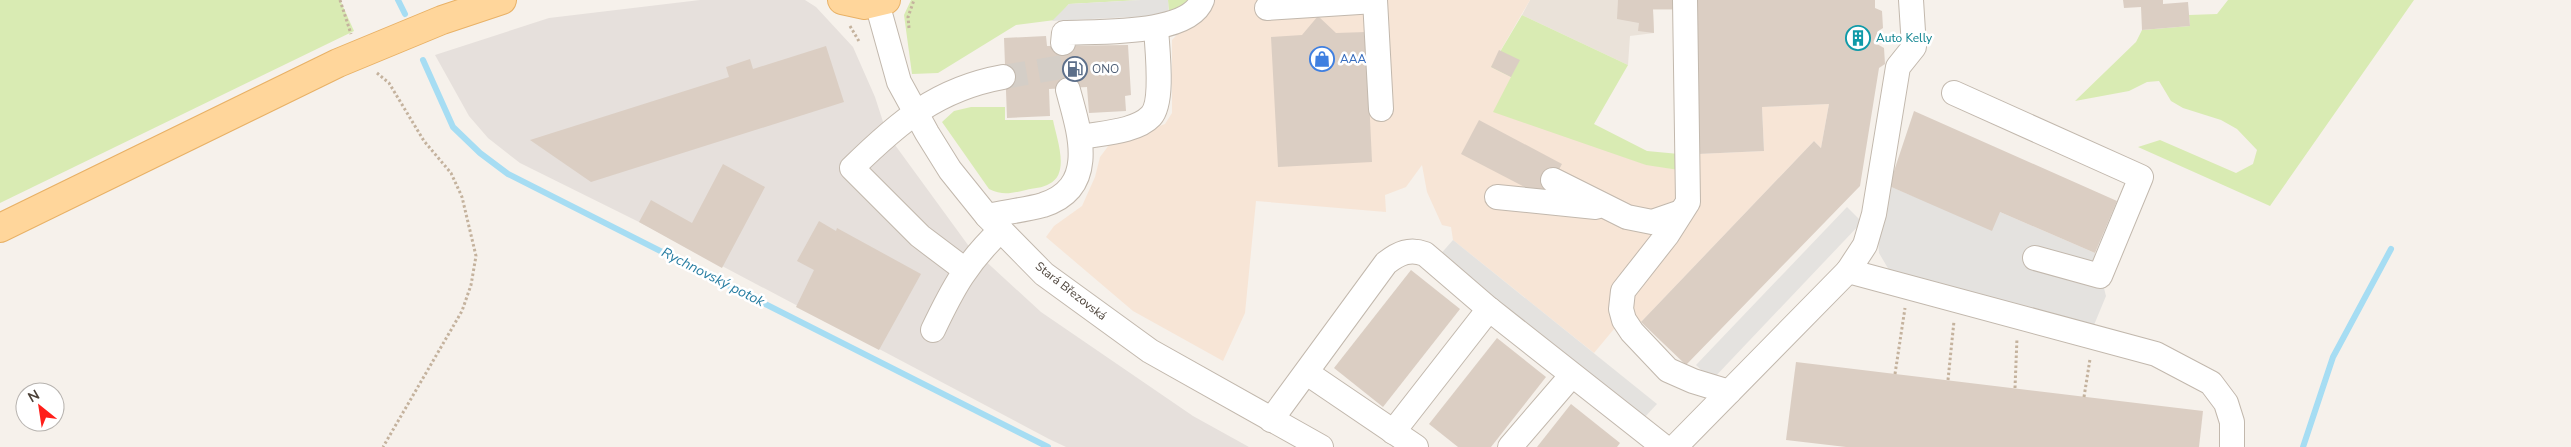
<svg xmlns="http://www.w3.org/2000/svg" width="2571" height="447" font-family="'Nunito Sans',sans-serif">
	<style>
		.residential { fill: #eae2d9 }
		.commercial { fill: #f7e5d6 }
		.industrial { fill: #e6e0dc }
		.green { fill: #d9ebb3 }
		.parking { fill: #e4e2df }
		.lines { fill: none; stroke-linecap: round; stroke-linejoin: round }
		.stream { stroke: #a6ddf3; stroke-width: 6 }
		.building { fill: #dbcec3 }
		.minor-tunnel { stroke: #d4cec7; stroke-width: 24; stroke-dasharray: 24 12; stroke-linecap: butt }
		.minor-casing { stroke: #c2b8ad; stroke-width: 26 }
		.major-casing { stroke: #e8b166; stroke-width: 30 }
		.path { stroke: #c4b29d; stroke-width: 3; stroke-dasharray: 2.5 2.5; stroke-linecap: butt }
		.minor { stroke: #fff; stroke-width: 24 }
		.major { stroke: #ffd69b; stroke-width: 28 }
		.labels { text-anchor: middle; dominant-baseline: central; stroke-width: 5; stroke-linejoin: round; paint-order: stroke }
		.culture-label { font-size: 12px; fill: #0d838f; stroke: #fff; text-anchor: start }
		.shop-label { font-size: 12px; fill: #366cbe; stroke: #fff; text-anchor: start }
		.service-label { font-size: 12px; fill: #4e5e75; stroke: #fff; text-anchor: start }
		.street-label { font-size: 12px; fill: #4b4138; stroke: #fff }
		.water-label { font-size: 14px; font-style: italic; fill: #287ea2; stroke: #fff }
	</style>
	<rect width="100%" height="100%" fill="#f6f1eb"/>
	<path class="residential" d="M1530,0h150v10h-27l1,23 -24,3 -2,29 -106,-50z"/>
	<path class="commercial" d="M1210,0h320l-39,67 20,10 135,88 52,-11 66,-3 -2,-44 67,-3 -8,44 -7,-7 -173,181 -12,-11 -35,42 -141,-113 -2,-13 -9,-2 -15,-33 -5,-27 -16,22 -21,8 1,17 -130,-11 -11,112 -22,48 -90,-50 -87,-74 8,-11 28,-20 13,-29 5,-20 9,-12 56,-21 7,-11v-73z"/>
	<path class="industrial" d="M700,0h105l11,7 37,40 22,50 12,37 81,111 73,67 152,104 56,31h-183l-17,-8 -410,-217 -119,-59 -32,-25 -19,-22 -34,-61 114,-37z"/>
	<g class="green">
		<path d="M0,0h340l14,31 -354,172z"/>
		<path d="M911,0h230l-72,4 -14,16 -39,5 -78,48 -26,1 -8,-59z"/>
		<path d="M1168,0h22l-21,15z"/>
		<path d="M2228,0h186l-144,206 -132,-59 22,-7 76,33 17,-9 4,-14 -20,-21 -16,-9 -38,-12 -12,-7 -12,-20 -12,1 -18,9 -54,10 61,-59 6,-12 48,-4 -1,-11 28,-1z"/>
		<path d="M1522,15l106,50 -34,59 53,27 32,3v16l-33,-5 -153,-53 18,-35 -20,-10z"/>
		<path d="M971,107h34v13h48c3,17 18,54 -4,64 -6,4 -16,4 -23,6 -14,3 -23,6 -37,-1l-47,-67 12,-11z"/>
	</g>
	<g class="parking">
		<path d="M1141,0h27l1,15 -117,6 17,-17z"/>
		<path d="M1889,186l26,11 85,15 95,41 11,43 -12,29 -205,-55 -10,-17 -1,-14z"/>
		<path d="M1847,207l15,15 -150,158 -16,-15z"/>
		<path d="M1453,240l204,164 -14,15 -205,-162z"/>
	</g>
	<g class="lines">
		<g class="stream">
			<path d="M398,0l7,14"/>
			<path d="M423,60l30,67 27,26 28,21 540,273"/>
			<path d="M2303,447l30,-90 58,-108"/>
		</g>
	</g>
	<g class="building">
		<path d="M1618,0h61v9h-26l1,24 -16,-2 1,-8 -22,-4z"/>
		<path d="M1692,0h183v8l7,3 1,17 -6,4v12l7,4 1,16 -6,4 -19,118 -174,179 -45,-43 173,-181 7,7 8,-44 -67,3 2,44 -66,3z"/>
		<path d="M2123,0h40v4l25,-2 2,24 -48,4 -1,-23 -17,1z"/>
		<path d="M1318,16l18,17 30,-1 6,130 -94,5 -7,-130 31,-2z"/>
		<path d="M1046,36l1,10 81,-1 3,50 -6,1 1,15 -37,2 -2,-26 -38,2 1,27 -43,2 -3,-80z"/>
		<path d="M826,46l18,56 -253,80 -61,-42 199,-63 -3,-10 24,-8 3,10z"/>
		<path d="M1499,50l21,10 -9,17 -20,-10z"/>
		<path d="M1914,111l203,90 -22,52 -95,-41 -8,19 -103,-45z"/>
		<path d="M1479,120l83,44 -18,33 -83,-43z"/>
		<path d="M723,164l42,23 -43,81 -83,-46 12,-22 41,23z"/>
		<path d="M819,221l17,10 1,-3 84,46 -42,76 -83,-43 18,-37 -17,-9z"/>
		<path d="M1411,270l49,39 -77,98 -49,-39z"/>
		<path d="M1497,338l49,39 -55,70h-33l-29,-23z"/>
		<path d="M1796,362l407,49 -4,36h-353l-60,-7z"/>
		<path d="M1571,404l49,39 -3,4h-80z"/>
	</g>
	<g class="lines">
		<path class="minor-tunnel" d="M1003,77l59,-10"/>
		<defs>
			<g id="minor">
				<path d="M1375,0l6,109"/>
				<path d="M1685,0l3,202 -21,33 -44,56 -2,18 3,11 8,12 36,38 25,11 36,11"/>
				<path d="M877,3l22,79 28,51 23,37 37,46 57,58 106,77 171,96"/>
				<path d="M1267,8l108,-7"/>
				<path d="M1063,43l1,-10c32,-2 125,3 138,-33"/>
				<path d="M1954,93l187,84 -41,99 -65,-18"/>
				<path d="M1081,137c20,-4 55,-5 70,-21 13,-14 6,-68 5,-88"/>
				<path d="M1553,180l74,37 25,5 29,-10"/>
				<path d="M1497,197l99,10"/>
				<path d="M987,216c18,-4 38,-6 56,-11 56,-18 36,-74 25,-115"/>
				<path d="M965,270l-45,-34 -68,-68c47,-46 85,-79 151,-91"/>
				<path d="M1848,271l308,83 55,29 15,20 6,19v25"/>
				<path d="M933,330c20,-42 34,-68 68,-100"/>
				<path d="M1307,373l109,74"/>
				<path d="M1271,420l115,-157c13,-10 24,-15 39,-9l64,55 175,138"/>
				<path d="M1393,432l96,-123"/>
				<path d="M1510,447l62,-72"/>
				<path d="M1675,447l173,-176 17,-26 9,-31 24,-147 16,-20 -3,-47"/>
			</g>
			<g id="major">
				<path d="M842,0l23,5 21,-5"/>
				<path d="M0,228l338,-165 104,-43 60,-20"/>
			</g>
		</defs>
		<use href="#minor" class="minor-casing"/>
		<use href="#major" class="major-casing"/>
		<g class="path">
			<path d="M340,0l11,34"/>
			<path d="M850,26l10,17"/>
			<path d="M909,28l-1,-11 6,-17"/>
			<path d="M377,73l12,10 35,58 27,32 11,24 14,59 -5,29 -9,26 -79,136"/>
			<path d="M1895,374l10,-66"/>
			<path d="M1948,380l6,-59"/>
			<path d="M2015,388l2,-50"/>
			<path d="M2084,397l6,-38"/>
		</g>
		<use href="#minor" class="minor"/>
		<use href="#major" class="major"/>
	</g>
	<defs>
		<symbol id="building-ring" viewBox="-11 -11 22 22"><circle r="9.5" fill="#fff" stroke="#0f9aa8" stroke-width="1.5"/><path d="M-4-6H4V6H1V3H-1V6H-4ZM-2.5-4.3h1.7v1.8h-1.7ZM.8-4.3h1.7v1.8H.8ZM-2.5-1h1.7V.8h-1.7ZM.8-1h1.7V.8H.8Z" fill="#0f9aa8"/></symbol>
		<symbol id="shop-ring" viewBox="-11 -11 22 22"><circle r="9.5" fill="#fff" stroke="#3f7fe0" stroke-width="1.5"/><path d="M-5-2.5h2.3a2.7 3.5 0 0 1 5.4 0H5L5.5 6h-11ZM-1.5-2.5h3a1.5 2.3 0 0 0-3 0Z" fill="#3f7fe0"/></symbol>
		<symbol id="fuel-ring" viewBox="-11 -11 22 22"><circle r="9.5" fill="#fff" stroke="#5c6f8a" stroke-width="1.5"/><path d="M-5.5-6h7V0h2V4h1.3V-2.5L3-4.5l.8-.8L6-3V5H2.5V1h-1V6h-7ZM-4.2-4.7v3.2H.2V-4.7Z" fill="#5c6f8a"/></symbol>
	</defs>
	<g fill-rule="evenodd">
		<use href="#building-ring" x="1844" y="24" width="28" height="28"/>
		<use href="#shop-ring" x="1308" y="45" width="28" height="28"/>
		<use href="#fuel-ring" x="1061" y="55" width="28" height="28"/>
	</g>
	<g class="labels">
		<g class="culture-label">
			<text x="1876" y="38">Auto Kelly</text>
		</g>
		<g class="shop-label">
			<text x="1340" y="59">AAA</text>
		</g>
		<g class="service-label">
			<text x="1092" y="69">ONO</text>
		</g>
		<g class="street-label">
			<text transform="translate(1071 291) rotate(38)">Stará Březovská</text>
		</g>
		<g class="water-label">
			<text transform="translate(713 277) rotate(27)">Rychnovský potok</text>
		</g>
	</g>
	<g transform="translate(40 407) rotate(330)"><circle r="24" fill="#ffffff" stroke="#b7b3af"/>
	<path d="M0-4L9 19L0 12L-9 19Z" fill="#ff1e19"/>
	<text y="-8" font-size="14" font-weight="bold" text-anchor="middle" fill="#4b4138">N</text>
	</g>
</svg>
